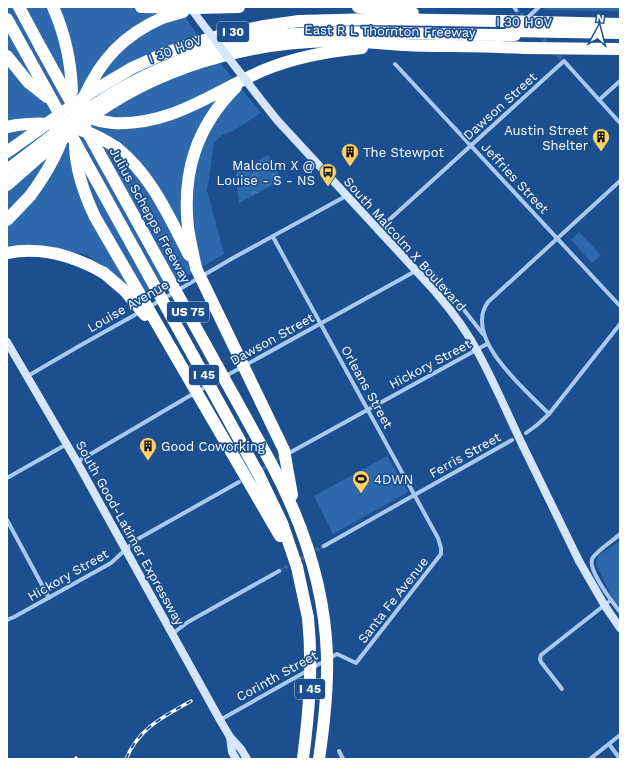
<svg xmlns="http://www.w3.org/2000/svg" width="627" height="766" font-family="'Work Sans',sans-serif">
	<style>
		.green { fill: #2e69ad }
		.park { fill: url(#park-crowns) }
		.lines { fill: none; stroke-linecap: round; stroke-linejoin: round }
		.street-tunnel { stroke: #3d69a0; stroke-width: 4; stroke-dasharray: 4 2; stroke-linecap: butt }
		.street { stroke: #a9c9ee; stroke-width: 4 }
		.secondary { stroke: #d6e6fa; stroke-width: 8 }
		.highway { stroke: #fff; stroke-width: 12 }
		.rail-casing { stroke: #fff; stroke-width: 3.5 }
		.rail { stroke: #1b4f8f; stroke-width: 2; stroke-dasharray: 6; stroke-linecap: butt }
		.secondary-bridge { stroke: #d6e6fa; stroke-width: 8 }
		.highway-bridge { stroke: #fff; stroke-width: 12 }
		.labels { text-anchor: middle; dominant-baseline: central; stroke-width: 3.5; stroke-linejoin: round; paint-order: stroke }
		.shield { fill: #1b4f8f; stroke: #bbcadd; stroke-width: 1 }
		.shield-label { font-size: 12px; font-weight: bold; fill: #fff }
		.street-label { font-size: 13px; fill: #fff; stroke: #1b4f8f }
		.poi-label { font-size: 13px; fill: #fff; stroke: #1b4f8f; text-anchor: start }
	</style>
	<defs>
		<pattern id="park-crowns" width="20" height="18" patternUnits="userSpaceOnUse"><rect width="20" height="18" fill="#2e69ad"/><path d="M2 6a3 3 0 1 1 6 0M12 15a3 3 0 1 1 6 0" fill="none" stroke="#4d80b9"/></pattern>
	</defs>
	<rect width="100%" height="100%" fill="#1b4f8f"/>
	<g class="green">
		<path d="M7,7h172l17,26 65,80 -28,18 -11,4 -8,8 -7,48 17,63 -94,56 -22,-42 -24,-14 -77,-8z"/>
		<path d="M547,7h73v4l-77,-1z"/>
		<path d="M579,232l22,23 -9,8 -21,-23z"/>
		<path d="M387,456l21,36 -75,42 -19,-38z"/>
		<path d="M620,541v70l-4,-5 -20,-42 3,-9z"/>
	</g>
	<path class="park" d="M268,155l14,25 -43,23 -3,-28 4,-8 6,-4 10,-1z"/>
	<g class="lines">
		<g class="street-tunnel">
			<path d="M516,10l9,9"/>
			<path d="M539,35l11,11"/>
			<path d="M554,51l10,10"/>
			<path d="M247,478l37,-22"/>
			<path d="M279,571l45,-25"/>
		</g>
		<g class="street">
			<path d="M514,7l2,3"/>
			<path d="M526,19l13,-12"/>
			<path d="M395,64l225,242"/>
			<path d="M599,100l21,-19"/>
			<path d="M378,230l186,-169 56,62"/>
			<path d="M149,307l84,-49 113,-62"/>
			<path d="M26,377l55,-32 59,-33"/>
			<path d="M549,414c-23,-24 -87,-76 -61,-112l132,-121"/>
			<path d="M526,433l11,-8 12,-11 71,-90"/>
			<path d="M291,452l196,-108"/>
			<path d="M77,462l109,-64 235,-130 5,-1 3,2 20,22 34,43"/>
			<path d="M7,478l60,-34"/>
			<path d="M7,520l42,78"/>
			<path d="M620,534c-6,6 -25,18 -28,25 -4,11 21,44 28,53"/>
			<path d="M324,546l188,-106"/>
			<path d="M7,620l7,-3 97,-54 25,-23 103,-58"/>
			<path d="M172,634l16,-12 91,-51"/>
			<path d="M562,689l-21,-27 -1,-3 1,-4 70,-55"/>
			<path d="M220,720l117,-66 19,9 85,-109v-6l-3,-10 -165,-301"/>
			<path d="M609,744l11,15"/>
			<path d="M339,751l4,8"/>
			<path d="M590,759l30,-24"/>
		</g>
		<g class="secondary">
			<path d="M190,7l11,15"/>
			<path d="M258,96l19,24 143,155"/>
			<path d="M7,342l70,120 143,258 10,17 11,12 6,10"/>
			<path d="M523,446l56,115"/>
			<path d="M605,606l15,22"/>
			<path d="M230,737l2,15 4,7"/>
		</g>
		<g class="highway">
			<path d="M19,7l22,41"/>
			<path d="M53,7c12,27 18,54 19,84"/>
			<path d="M358,7l55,6"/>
			<path d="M196,8l43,-1"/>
			<path d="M7,19l20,36"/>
			<path d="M7,56l21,26 19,15"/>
			<path d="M84,97c17,-38 40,-62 78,-79"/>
			<path d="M83,123c70,-54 162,-81 250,-82 24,-1 48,3 72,4 15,1 31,1 46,1 24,0 49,1 73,2"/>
			<path d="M113,123c59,3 100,-31 151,-53 32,-13 64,-19 98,-22"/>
			<path d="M7,127l10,-2"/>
			<path d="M117,148c35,28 52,69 72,107"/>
			<path d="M7,152l86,-61 39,-23 31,-14 34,-12 33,-9 34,-7 35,-5 75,-2 126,2"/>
			<path d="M7,170c40,-30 79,-63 124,-87 44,-23 93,-40 142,-47 43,-5 85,-4 127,-3 38,1 77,2 115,2"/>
			<path d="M7,185l32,-28 26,-20"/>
			<path d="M7,220l23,-24"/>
			<path d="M7,253c35,-7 67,3 97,20"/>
			<path d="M196,268c-3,-14 -6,-27 -8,-40 -6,-55 8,-101 48,-141"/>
			<path d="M297,567l11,51"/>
		</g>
		<defs>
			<g id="rail">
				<path d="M76,758v1"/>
				<path d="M126,759c13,-31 37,-42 65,-58"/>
			</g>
		</defs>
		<use href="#rail" class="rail-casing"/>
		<use href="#rail" class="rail"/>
		<g class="secondary-bridge">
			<path d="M201,22l57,74"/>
			<path d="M420,275c19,20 37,42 51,65 20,34 35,71 52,106"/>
			<path d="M579,561l26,45"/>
		</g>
		<g class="highway-bridge">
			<path d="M141,7l55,1"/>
			<path d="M162,18l21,-6"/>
			<path d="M500,21l120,3"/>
			<path d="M511,31l109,2"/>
			<path d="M41,48l230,415c32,60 54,124 56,193 1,35 -3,69 -8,103"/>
			<path d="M524,48l96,1"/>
			<path d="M27,55l232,420 23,48 15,44"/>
			<path d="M75,114l25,7 13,2"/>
			<path d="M78,118l6,-21"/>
			<path d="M17,125c36,-5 70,2 100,23"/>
			<path d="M75,146c1,26 9,48 20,71l185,319"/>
			<path d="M30,196c17,-23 30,-45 37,-72"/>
			<path d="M196,268l88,182 8,45"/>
			<path d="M104,273l21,18 20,24"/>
			<path d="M303,759c6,-47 10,-93 5,-141"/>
		</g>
	</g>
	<defs>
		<symbol id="building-pin" viewBox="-11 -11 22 30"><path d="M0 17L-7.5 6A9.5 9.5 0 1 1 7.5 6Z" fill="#ffd166" stroke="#1b4f8f"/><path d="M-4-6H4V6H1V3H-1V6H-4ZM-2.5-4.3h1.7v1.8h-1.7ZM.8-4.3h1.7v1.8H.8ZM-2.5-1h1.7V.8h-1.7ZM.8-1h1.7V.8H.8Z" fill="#111"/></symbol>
		<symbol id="bus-pin" viewBox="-11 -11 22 30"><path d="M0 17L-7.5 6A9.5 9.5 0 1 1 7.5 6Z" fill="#ffd166" stroke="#1b4f8f"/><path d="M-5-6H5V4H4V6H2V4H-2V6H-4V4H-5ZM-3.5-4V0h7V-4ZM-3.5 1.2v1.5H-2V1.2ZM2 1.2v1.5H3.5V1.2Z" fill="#111"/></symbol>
		<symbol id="stadium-pin" viewBox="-11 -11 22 30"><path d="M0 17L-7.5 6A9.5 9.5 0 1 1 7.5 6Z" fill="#ffd166" stroke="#1b4f8f"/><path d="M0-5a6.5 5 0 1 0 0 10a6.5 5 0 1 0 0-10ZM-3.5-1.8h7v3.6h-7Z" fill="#111"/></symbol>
	</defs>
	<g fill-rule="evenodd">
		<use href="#building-pin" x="591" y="127" width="20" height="27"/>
		<use href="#building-pin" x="340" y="142" width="20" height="27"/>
		<use href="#bus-pin" x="318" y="162" width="20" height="27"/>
		<use href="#building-pin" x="138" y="436" width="20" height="27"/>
		<use href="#stadium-pin" x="351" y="469" width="20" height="27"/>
	</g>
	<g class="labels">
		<g class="shield">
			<rect x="217" y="22" width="32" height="20" rx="3"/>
			<rect x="167" y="302" width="42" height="20" rx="3"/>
			<rect x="189" y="365" width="30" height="20" rx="3"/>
			<rect x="295" y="679" width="30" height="20" rx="3"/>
		</g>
		<g class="shield-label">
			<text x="233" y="32">I 30</text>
			<text x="188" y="312">US 75</text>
			<text x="204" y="375">I 45</text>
			<text x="310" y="689">I 45</text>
		</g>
		<g class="street-label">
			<text transform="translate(524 22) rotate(1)">I 30 HOV</text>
			<text transform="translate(390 31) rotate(1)">East R L Thornton Freeway</text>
			<text transform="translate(175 49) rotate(-21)">I 30 HOV</text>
			<text transform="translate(500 106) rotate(-42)">Dawson Street</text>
			<text transform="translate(515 178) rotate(47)">Jeffries Street</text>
			<text transform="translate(150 215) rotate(61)">Julius Schepps Freeway</text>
			<text transform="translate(405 244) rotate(48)">South Malcolm X Boulevard</text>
			<text transform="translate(128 306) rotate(-30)">Louise Avenue</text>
			<text transform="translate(272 339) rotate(-29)">Dawson Street</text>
			<text transform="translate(430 364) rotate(-28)">Hickory Street</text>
			<text transform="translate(367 387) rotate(61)">Orleans Street</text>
			<text transform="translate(465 455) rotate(-29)">Ferris Street</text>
			<text transform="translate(130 533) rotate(61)">South Good-Latimer Expressway</text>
			<text transform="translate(68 575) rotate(-30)">Hickory Street</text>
			<text transform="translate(393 600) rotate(-52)">Santa Fe Avenue</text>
			<text transform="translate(277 676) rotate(-29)">Corinth Street</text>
		</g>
		<g class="poi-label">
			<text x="588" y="130" text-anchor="end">Austin Street<tspan x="588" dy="15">Shelter</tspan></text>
			<text x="363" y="152">The Stewpot</text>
			<text x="315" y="165" text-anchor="end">Malcolm X @<tspan x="315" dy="15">Louise - S - NS</tspan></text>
			<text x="161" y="446">Good Coworking</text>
			<text x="374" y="479">4DWN</text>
		</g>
	</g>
	<rect width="627" height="766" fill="none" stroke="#ffffff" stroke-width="16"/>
	<g transform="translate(599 28) rotate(7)" stroke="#1b4f8f" stroke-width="3" paint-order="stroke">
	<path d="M0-3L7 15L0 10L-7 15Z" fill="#ffffff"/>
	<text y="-6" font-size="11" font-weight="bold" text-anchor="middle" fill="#ffffff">N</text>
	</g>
</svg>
